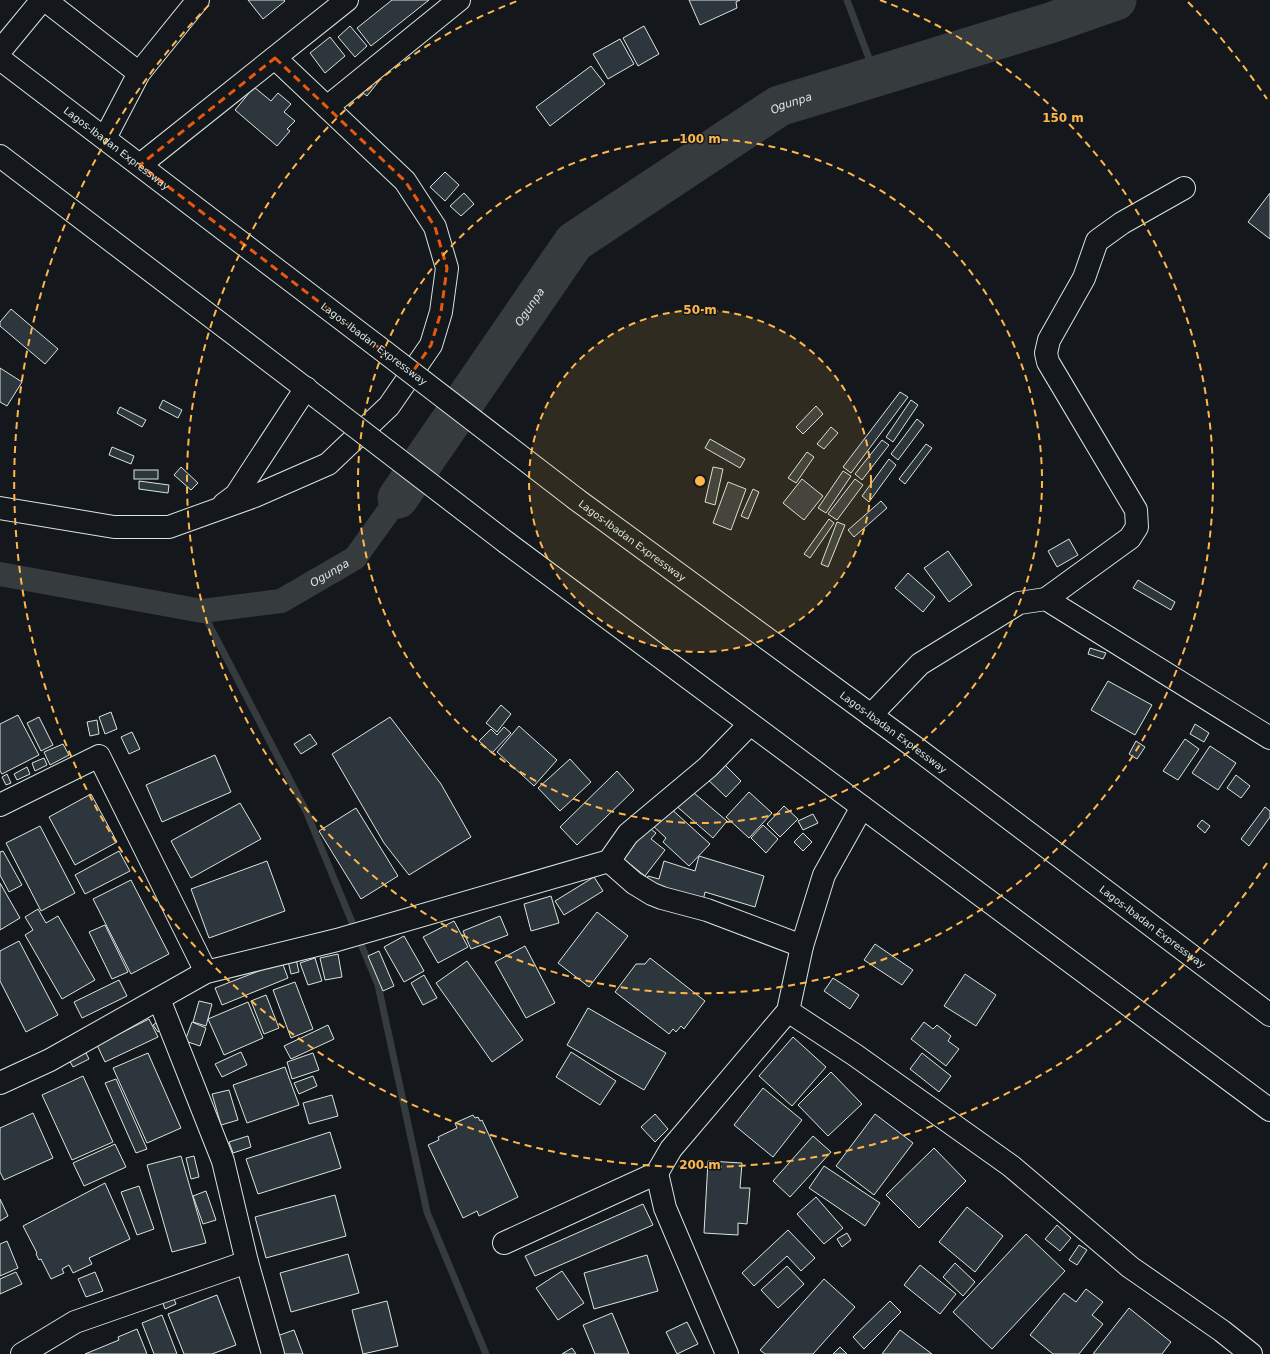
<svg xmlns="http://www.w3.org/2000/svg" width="1270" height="1354" font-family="'DejaVu Sans',sans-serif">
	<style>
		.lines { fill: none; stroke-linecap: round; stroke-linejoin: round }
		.stream { stroke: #363b3e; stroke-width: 7 }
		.canal { stroke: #363b3e; stroke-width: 24 }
		.river { stroke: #363b3e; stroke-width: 41 }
		.building { fill: #2c363c; stroke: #d8e6dc }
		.minor-casing { stroke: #d8e6dc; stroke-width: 24 }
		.highway-casing { stroke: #d8e6dc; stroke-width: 24 }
		.minor { stroke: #14181c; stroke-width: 22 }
		.highway { stroke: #14181c; stroke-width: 22 }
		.highway-bridge-casing { stroke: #d8e6dc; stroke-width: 24; stroke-linecap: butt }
		.highway-bridge { stroke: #14181c; stroke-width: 22 }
		.marked { fill: none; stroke: #e8590c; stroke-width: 3; stroke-dasharray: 8 5; stroke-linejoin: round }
		.ring { fill: none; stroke: #ffb74d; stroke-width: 2; stroke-dasharray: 7 5 }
		.labels { text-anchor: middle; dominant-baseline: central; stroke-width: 3; stroke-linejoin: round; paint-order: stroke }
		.street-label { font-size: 10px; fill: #d8e6dc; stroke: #14181c }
		.water-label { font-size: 11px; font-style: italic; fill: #d8e6dc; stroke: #14181c }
		.centre { fill: #ffb74d; stroke: #14181c; stroke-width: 2 }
		.ring-label { font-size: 12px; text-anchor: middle; font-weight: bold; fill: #ffb74d; stroke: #14181c; stroke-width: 3; stroke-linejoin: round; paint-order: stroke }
	</style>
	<rect width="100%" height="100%" fill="#14181c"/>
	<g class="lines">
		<g class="stream">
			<path d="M847,0l29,77"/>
			<path d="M202,611l104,200 72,174 49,227 59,142"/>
		</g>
		<path class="canal" id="s1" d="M0,574l202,37 79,-10 74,-43 43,-60"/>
		<path class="river" id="s2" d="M398,498l176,-256 205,-136 271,-83 66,-23"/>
	</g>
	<g class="building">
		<path d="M248,0h36l1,1 -22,18z"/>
		<path d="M392,0h37l-58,46 -14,-18z"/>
		<path d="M689,0h51l-4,2 1,6 -37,17z"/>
		<path d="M350,26l17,20 -12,11 -17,-20z"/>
		<path d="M644,26l15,28 -21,12 -15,-28z"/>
		<path d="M330,37l15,19 -20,17 -15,-20z"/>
		<path d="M620,39l14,25 -26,15 -15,-25z"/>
		<path d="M591,66l14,18 -55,42 -14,-19z"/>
		<path d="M372,75l7,6 -12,15 -8,-6z"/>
		<path d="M254,87l17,14 7,-8 13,11 -7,8 11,9 -8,8 3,2 -13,15 -42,-36z"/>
		<path d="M445,172l14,13 -14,16 -15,-14z"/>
		<path d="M464,193l10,11 -13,12 -11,-10z"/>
		<path d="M1270,193v46l-22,-17z"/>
		<path d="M11,309l47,40 -13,15 -45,-38v-4z"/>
		<path d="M0,368l22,14 -15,24 -7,-4z"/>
		<path d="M900,392l8,5 -57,76 -8,-6z"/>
		<path d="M163,400l19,10 -4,8 -19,-10z"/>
		<path d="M911,400l7,5 -25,37 -7,-5z"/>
		<path d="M816,406l7,8 -20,20 -7,-7z"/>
		<path d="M120,407l26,13 -4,7 -25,-14z"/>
		<path d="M917,419l7,6 -26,35 -7,-6z"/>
		<path d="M831,427l7,6 -14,16 -7,-5z"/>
		<path d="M710,439l35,20 -5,9 -35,-20z"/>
		<path d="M882,440l7,5 -27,35 -7,-6z"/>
		<path d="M926,444l6,4 -27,36 -6,-5z"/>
		<path d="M112,447l22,9 -3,8 -22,-9z"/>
		<path d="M807,452l7,5 -18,26 -8,-5z"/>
		<path d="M889,459l7,6 -27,37 -7,-6z"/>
		<path d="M181,467l17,16 -7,7 -17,-15z"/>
		<path d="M713,467l10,2 -8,36 -10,-3z"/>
		<rect x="134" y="470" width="24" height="9"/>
		<path d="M843,471l8,5 -25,37 -8,-5z"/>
		<path d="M802,479l21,17 -19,24 -21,-17z"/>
		<path d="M855,479l8,6 -26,35 -9,-6z"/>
		<path d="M139,481l30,4 -1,8 -29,-4z"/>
		<path d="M728,482l18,7 -15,41 -18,-7z"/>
		<path d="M753,489l6,3 -11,27 -7,-3z"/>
		<path d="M881,501l6,7 -33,29 -6,-7z"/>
		<path d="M829,519l5,4 -24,35 -6,-4z"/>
		<path d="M837,522l8,3 -17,42 -7,-3z"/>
		<path d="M1069,539l9,16 -21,12 -9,-16z"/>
		<path d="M948,551l24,34 -23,17 -25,-34z"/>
		<path d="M908,573l27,24 -12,15 -28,-24z"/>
		<path d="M1138,580l37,22 -4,8 -38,-22z"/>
		<path d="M1090,648l16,5 -3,6 -15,-5z"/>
		<path d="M1108,681l44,24 -17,30 -44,-25z"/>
		<path d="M501,705l10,9 -14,18 -11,-9z"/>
		<path d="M111,712l6,17 -12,5 -6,-17z"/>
		<path d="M18,715l21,40 -37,19 -2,-3v-47z"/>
		<path d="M39,717l14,28 -12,6 -14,-28z"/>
		<path d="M390,717l51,67 30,53 -62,38 -25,-32 -52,-89z"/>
		<path d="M97,720l2,14 -9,2 -3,-14z"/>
		<path d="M1195,724l14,9 -5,9 -14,-8z"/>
		<path d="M519,726l38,34 -23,26 -37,-34z"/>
		<path d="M504,727l7,6 -19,20 -13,-12 12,-12 6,6z"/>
		<path d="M132,732l8,17 -11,5 -8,-17z"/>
		<path d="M310,734l7,10 -16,10 -7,-10z"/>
		<path d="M1185,739l14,10 -21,31 -15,-9z"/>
		<path d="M1136,741l9,6 -8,12 -8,-5z"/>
		<path d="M63,744l6,11 -19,10 -6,-13z"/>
		<path d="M1210,746l26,17 -18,27 -26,-17z"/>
		<path d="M215,755l16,37 -69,30 -16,-37z"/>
		<path d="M44,758l3,7 -12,6 -3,-8z"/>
		<path d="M570,759l21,23 -31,29 -22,-23z"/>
		<path d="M719,759l22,22 -15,16 -23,-22z"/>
		<path d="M27,767l3,7 -13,6 -3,-6z"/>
		<path d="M617,771l17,19 -57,55 -17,-18z"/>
		<path d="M7,774l4,9 -5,2 -4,-8z"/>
		<path d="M1236,775l14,11 -9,12 -14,-10z"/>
		<path d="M688,788l39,33 -14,17 -39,-34z"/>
		<path d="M749,792l23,21 -23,25 -23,-21z"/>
		<path d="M91,794l26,48 -42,23 -26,-48z"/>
		<path d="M240,803l21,36 -70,39 -20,-37z"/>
		<path d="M668,806l42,38 -21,22 -26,-24 3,-4 -15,-14z"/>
		<path d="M784,806l14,13 -18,18 -13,-13z"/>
		<path d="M1265,807l5,4v6l-21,29 -8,-7z"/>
		<path d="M356,808l42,68 -37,23 -42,-68z"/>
		<path d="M813,814l5,9 -15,7 -5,-9z"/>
		<path d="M1202,820l8,6 -5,7 -8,-7z"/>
		<path d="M763,825l15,14 -12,14 -15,-15z"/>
		<path d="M40,826l35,67 -34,18 -35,-68z"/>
		<path d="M647,826l9,7 -5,6 14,11 -20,26 -25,-20z"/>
		<path d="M803,833l9,9 -9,9 -9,-9z"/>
		<path d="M3,851l19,34 -13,7 -9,-17v-23z"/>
		<path d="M119,851l11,20 -45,23 -10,-19z"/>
		<path d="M699,856l65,20 -9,31 -50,-15 -2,9 -57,-18 2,-7 11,3 5,-18 31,10z"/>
		<path d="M267,861l18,50 -76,27 -18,-49z"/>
		<path d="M594,877l9,14 -39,24 -9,-14z"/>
		<path d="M131,880l38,74 -38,20 -38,-75z"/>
		<path d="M0,883l20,35 -20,12z"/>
		<path d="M551,896l8,27 -28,8 -7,-27z"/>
		<path d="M38,909l8,14 12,-7 37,64 -33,19 -37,-64 8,-5 -8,-13z"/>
		<path d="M597,912l31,24 -39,51 -31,-24z"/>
		<path d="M500,916l8,19 -37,14 -8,-18z"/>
		<path d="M454,921l14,26 -30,16 -15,-26z"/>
		<path d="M105,925l23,47 -16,7 -23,-47z"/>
		<path d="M404,936l20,35 -20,11 -20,-35z"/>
		<path d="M19,941l39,74 -32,17 -26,-51v-30z"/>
		<path d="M875,944l38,26 -11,15 -38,-25z"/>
		<path d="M525,946l30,57 -29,15 -31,-56z"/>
		<path d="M379,951l15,35 -11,5 -15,-35z"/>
		<path d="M338,954l4,23 -17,3 -5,-22z"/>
		<path d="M315,958l7,23 -14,4 -8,-22z"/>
		<path d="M650,958l55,43 -21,28 -3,-3 -5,6 -3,-3 -4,5 -54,-42 21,-28h9z"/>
		<path d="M296,959l3,13 -8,2 -3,-13z"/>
		<path d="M467,961l56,79 -31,22 -56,-79z"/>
		<path d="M282,962l6,16 -66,27 -7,-17z"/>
		<path d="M965,974l31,21 -20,31 -32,-20z"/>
		<path d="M424,975l13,23 -14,7 -12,-22z"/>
		<path d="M833,978l26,17 -9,14 -26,-18z"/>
		<path d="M119,980l8,16 -45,22 -8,-16z"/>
		<path d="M295,982l18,47 -22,9 -18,-48z"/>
		<path d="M266,995l13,33 -15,6 -13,-33z"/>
		<path d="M199,1001l13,3 -6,22 -13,-4z"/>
		<path d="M248,1002l15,36 -39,17 -16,-36z"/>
		<path d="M588,1008l78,45 -22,37 -77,-45z"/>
		<path d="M149,1019l9,18 -53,25 -8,-17z"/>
		<path d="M159,1021l5,7 -6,4 -5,-7z"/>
		<path d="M192,1022l14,6 -6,18 -15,-5z"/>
		<path d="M924,1022l9,7 4,-4 14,11 -3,5 11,8 -13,17 -35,-27z"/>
		<path d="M328,1025l6,14 -43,20 -7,-13z"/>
		<path d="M793,1037l33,30 -34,39 -33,-30z"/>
		<path d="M83,1047l6,12 -16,8 -6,-11z"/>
		<path d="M241,1052l6,13 -25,12 -7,-13z"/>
		<path d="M571,1052l45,29 -16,24 -44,-28z"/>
		<path d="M148,1053l33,75 -34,15 -34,-75z"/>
		<path d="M313,1053l6,17 -27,9 -5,-17z"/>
		<path d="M922,1053l29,23 -12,16 -29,-23z"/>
		<path d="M285,1067l14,38 -52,18 -14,-38z"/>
		<path d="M831,1072l31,32 -34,32 -30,-31z"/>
		<path d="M83,1076l30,66 -41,18 -30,-65z"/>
		<path d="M313,1076l4,10 -18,8 -5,-11z"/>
		<path d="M116,1079l31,70 -11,4 -31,-70z"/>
		<path d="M763,1088l39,32 -29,37 -39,-32z"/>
		<path d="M229,1090l9,30 -17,5 -9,-31z"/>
		<path d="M332,1095l6,21 -29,8 -6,-21z"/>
		<path d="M33,1113l20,45 -49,22 -4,-8v-44z"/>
		<path d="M655,1114l13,15 -13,13 -14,-15z"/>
		<path d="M875,1114l38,29 -39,52 -38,-29z"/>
		<path d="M473,1115l2,3 3,-1 2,4 2,-1 36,77 -39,19 -2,-5 -14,7 -35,-73 11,-5 -1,-3 19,-9 -2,-5z"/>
		<path d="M330,1132l11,36 -83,26 -12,-35z"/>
		<path d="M248,1136l3,11 -18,6 -4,-11z"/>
		<path d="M813,1136l18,16 -41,45 -17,-16z"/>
		<path d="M115,1144l11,23 -42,19 -11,-23z"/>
		<path d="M934,1148l32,33 -47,47 -33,-33z"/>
		<path d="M181,1156l25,87 -34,9 -25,-87z"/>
		<path d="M194,1156l5,21 -8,2 -5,-21z"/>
		<path d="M708,1161l34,2 -2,25h10l-3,36 -9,-1v12l-34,-2z"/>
		<path d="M824,1166l56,37 -15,23 -56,-38z"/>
		<path d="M105,1183l25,56 -41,19 3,6 -19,9 -4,-8 -7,4 2,4 -13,6 -10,-20 -2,1 -3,-6 1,-1 -14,-27z"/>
		<path d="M139,1186l15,43 -17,6 -16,-43z"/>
		<path d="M206,1191l10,29 -13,4 -10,-28z"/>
		<path d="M335,1195l11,41 -80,22 -11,-41z"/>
		<path d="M816,1197l27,31 -19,16 -27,-30z"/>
		<path d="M0,1199l8,17 -8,5z"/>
		<path d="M643,1204l10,21 -118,51 -10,-20z"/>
		<path d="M967,1207l36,29 -28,36 -36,-30z"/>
		<path d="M1057,1225l14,13 -11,13 -15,-12z"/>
		<path d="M788,1230l27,28 -14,13 -14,-15 -33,30 -12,-13z"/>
		<path d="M847,1233l4,7 -9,7 -5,-8z"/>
		<path d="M1026,1234l39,37 -73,78 -39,-37z"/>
		<path d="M7,1241l11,27 -18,8v-32z"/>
		<path d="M1079,1245l8,5 -10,15 -8,-5z"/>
		<path d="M348,1254l11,39 -68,19 -11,-39z"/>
		<path d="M647,1255l11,36 -64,18 -10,-36z"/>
		<path d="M955,1263l20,19 -12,14 -20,-19z"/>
		<path d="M920,1265l36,29 -16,20 -36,-29z"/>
		<path d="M787,1266l17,18 -26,24 -17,-18z"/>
		<path d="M562,1271l22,32 -26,17 -22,-32z"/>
		<path d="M16,1272l6,12 -22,10v-15z"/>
		<path d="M95,1272l8,19 -17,6 -8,-18z"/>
		<path d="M824,1279l31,28 -42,47h-48l-5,-4z"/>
		<path d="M1086,1289l17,13 -11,13 11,9 -24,30h-26l-23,-19 34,-42 12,9z"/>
		<path d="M172,1294l4,10 -11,5 -4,-11z"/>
		<path d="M217,1295l19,50 -24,9h-28l-16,-40z"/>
		<path d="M387,1301l11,45 -35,8 -11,-44z"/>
		<path d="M890,1301l11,11 -37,37 -11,-12z"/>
		<path d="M1129,1308l42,34 -9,12h-69z"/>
		<path d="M612,1313l17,41h-34l-12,-29z"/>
		<path d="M162,1315l15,39h-23l-12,-31z"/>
		<path d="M687,1322l11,22 -21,10 -11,-22z"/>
		<path d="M137,1329l10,25h-62l34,-14 -1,-3z"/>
		<path d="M294,1330l9,24h-19l-7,-18z"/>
		<path d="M900,1330l32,24h-50z"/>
		<path d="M840,1347l7,7h-14z"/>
		<path d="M572,1348l4,6h-14z"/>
	</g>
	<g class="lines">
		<defs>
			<g id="minor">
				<path d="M45,0l94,73"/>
				<path d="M0,51l42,-51"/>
				<path d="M327,107l132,-107"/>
				<path d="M105,138l34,-65 59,-73"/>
				<path d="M140,165l207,-165"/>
				<path d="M224,504l12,-9 70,-107"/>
				<path d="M0,508l114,19h55l86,-31 73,-32 61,-58 42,-61 10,-33 6,-44 -12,-41 -30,-46 -130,-123"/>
				<path d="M1046,599l84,-61 7,-11 -1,-17 -88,-148 -2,-9 3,-13 35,-62 13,-37 25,-18 62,-35"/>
				<path d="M871,715l49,-51 99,-61 27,-4 224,139"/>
				<path d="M0,805l99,-49 107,216"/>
				<path d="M609,861l25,22 18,11 10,4 45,12 95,36"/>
				<path d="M159,999l64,162 24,101 26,92"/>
				<path d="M788,1011l67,44 156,111 119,101 92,64 29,23"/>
				<path d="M0,1083l50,-23 156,-88 131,-32 272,-79 19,-27 80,-67 42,-43"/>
				<path d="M657,1173l8,35 62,146"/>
				<path d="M504,1243l153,-70 14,-24 117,-138 14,-65 22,-71 38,-68"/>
				<path d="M22,1354l53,-32 172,-60"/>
			</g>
			<g id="highway">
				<path id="s3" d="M0,59l377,287"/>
				<path d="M0,156l322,245"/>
				<path id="s4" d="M576,499l340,249 354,267"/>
				<path d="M507,543l763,567"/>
			</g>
		</defs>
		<use href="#minor" class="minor-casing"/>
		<use href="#highway" class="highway-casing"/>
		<use href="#minor" class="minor"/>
		<use href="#highway" class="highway"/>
		<defs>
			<g id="highway-bridge">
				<path d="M377,346l199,153"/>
				<path d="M322,401l185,142"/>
			</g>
		</defs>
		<use href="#highway-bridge" class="highway-bridge-casing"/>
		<use href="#highway-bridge" class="highway-bridge"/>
	</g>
	<path class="marked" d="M275,58l130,123 30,46 12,41 -6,44 -10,33 -19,28 -272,-208z"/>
	<circle cx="700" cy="481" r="171" fill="#ffb74d" fill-opacity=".12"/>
	<g class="ring">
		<circle cx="700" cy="481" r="171"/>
		<circle cx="700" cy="481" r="342"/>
		<path d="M880 0A513 513 0 1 1 520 0"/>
		<path d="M1267 863A684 684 0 1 1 212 2M1188 2A684 684 0 0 1 1267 99"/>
	</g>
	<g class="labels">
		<g class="street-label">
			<text stroke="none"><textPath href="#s3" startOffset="147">Lagos-Ibadan Expressway</textPath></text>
			<text transform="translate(374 344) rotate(37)">Lagos-Ibadan Expressway</text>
			<text stroke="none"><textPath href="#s4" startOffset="70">Lagos-Ibadan Expressway</textPath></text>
			<text stroke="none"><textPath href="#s4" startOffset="394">Lagos-Ibadan Expressway</textPath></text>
			<text stroke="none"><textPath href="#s4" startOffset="718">Lagos-Ibadan Expressway</textPath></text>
		</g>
		<g class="water-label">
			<text stroke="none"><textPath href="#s2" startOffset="569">Ogunpa</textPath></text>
			<text stroke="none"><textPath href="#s2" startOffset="232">Ogunpa</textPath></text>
			<text stroke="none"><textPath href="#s1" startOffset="341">Ogunpa</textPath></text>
		</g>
	</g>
	<circle cx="700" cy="481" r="6" class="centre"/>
	<g class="ring-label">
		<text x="1063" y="122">150 m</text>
		<text x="700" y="143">100 m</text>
		<text x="700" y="314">50 m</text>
		<text x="700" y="1169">200 m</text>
	</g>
</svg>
